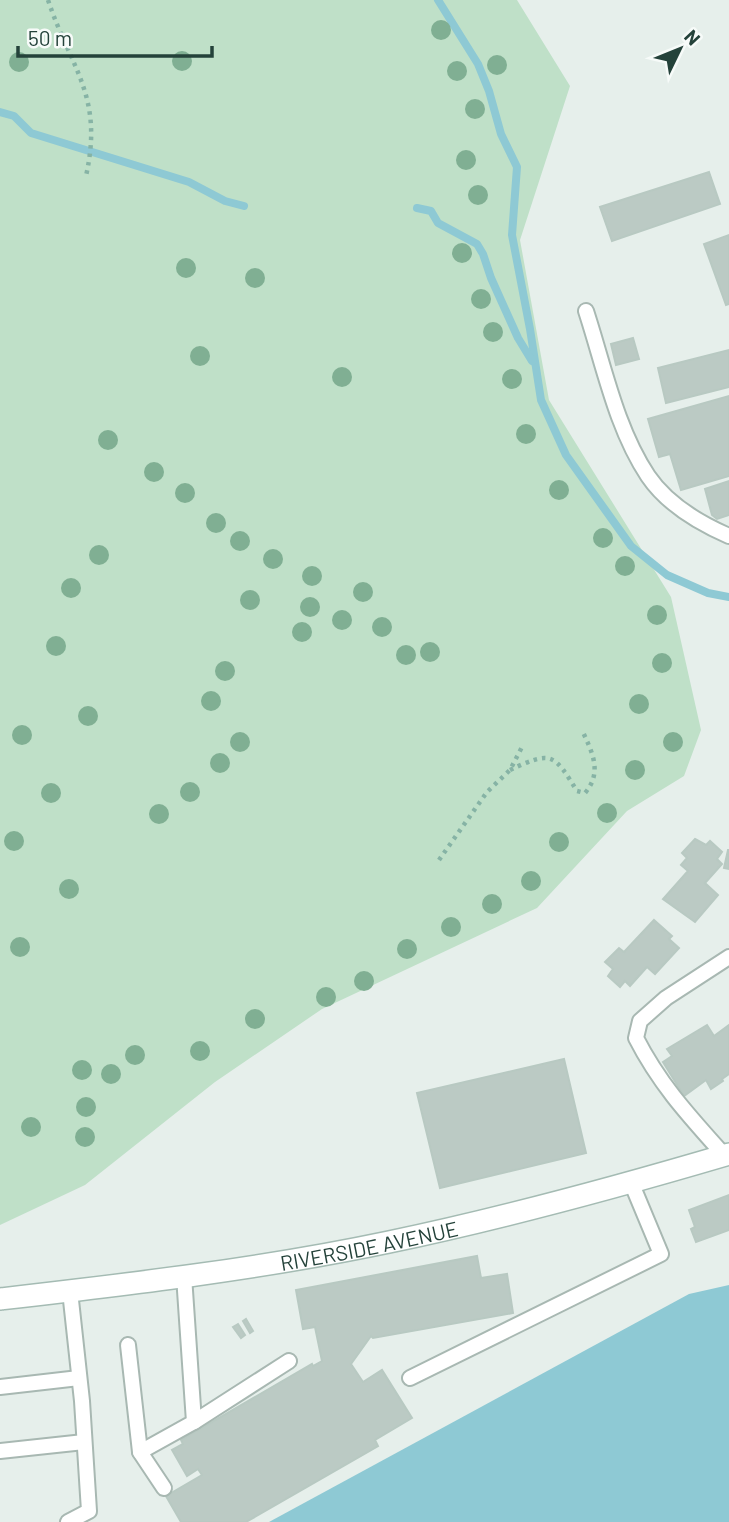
<svg xmlns="http://www.w3.org/2000/svg" width="729" height="1522" font-family="Barlow,sans-serif">
	<style>
		.green { fill: #bfe0c8 }
		.water { fill: #8ec9d4 }
		.lines { fill: none; stroke-linecap: round; stroke-linejoin: round }
		.stream { stroke: #8ec9d4; stroke-width: 8 }
		.building { fill: #bbcac4; stroke: #b8c9c2; stroke-width: 2 }
		.service-casing { stroke: #a8b8b2; stroke-width: 18 }
		.secondary-casing { stroke: #a4bbb3; stroke-width: 24 }
		.path { stroke: #86b3a5; stroke-width: 4.5; stroke-dasharray: 3.5 5; stroke-linecap: butt }
		.service { stroke: #fff; stroke-width: 14 }
		.secondary { stroke: #fff; stroke-width: 21 }
		.tree { fill: #80af93 }
		.labels { text-anchor: middle; dominant-baseline: central; stroke-width: 5; stroke-linejoin: round; paint-order: stroke }
		.street-label { font-size: 21px; fill: #24423a; stroke: #f7fbf9 }
	</style>
	<rect width="100%" height="100%" fill="#e6efeb"/>
	<path class="green" d="M0,0h517l53,86 -50,154 29,160 122,197 30,133 -17,46 -57,35 -90,97 -215,101 -107,73 -130,103 -85,40z"/>
	<path class="water" d="M729,1285v237h-460l420,-228z"/>
	<g class="lines">
		<g class="stream">
			<path d="M438,0l40,64 11,27 12,43 16,33 -5,68 18,94 11,71 25,55 65,91 36,29 41,18 21,4"/>
			<path d="M0,112l14,4 17,17 158,49 36,19 19,5"/>
			<path d="M417,208l14,3 7,12 39,21 6,10 8,24 27,60 14,23"/>
		</g>
	</g>
	<g class="building">
		<path d="M709,172l11,32 -108,37 -12,-34z"/>
		<path d="M729,235v69l-3,1 -22,-61z"/>
		<path d="M633,338l6,21 -23,6 -5,-21z"/>
		<path d="M729,350v37l-63,16 -8,-35z"/>
		<path d="M729,396v80l-48,14 -11,-36 -11,3 -11,-38z"/>
		<path d="M729,481v34l-12,4 -5,-4 -7,-26z"/>
		<path d="M695,839l11,6 4,-4 12,11 -5,7 5,5 -17,19 13,12 -23,27 -32,-23 25,-28 -7,-6 6,-7 -5,-5z"/>
		<path d="M728,850h1v19l-5,-1z"/>
		<path d="M654,920l18,16 -3,3 10,9 -24,26 -8,-7 -17,19 -5,-5 -5,6 -12,-11 5,-7 -8,-7 14,-14 5,4z"/>
		<path d="M707,1025l7,11 15,-11v49l-7,5 1,2 -12,8 -5,-9 -22,16 -21,-34 9,-6 -5,-7z"/>
		<path d="M564,1059l22,94 -146,35 -23,-95z"/>
		<path d="M729,1195v35l-33,12 -5,-13 4,-2 -6,-17z"/>
		<path d="M477,1256l4,22 26,-4 6,39 -140,25 -2,-2 -20,28 12,18 19,-12 30,48 -37,22 3,6 -132,76h-65l-15,-26 36,-21 -4,-6 -11,7 -15,-26 11,-6 -2,-4 131,-76 1,2 9,-5 -7,-34 -12,2 -7,-39z"/>
		<path d="M246,1319l7,12 -3,2 -7,-12z"/>
		<path d="M238,1324l7,11 -4,3 -8,-11z"/>
	</g>
	<g class="lines">
		<defs>
			<g id="service">
				<path d="M586,311c18,55 30,117 62,165 19,28 51,47 81,60"/>
				<path d="M724,1155c-34,-38 -64,-70 -88,-117l4,-17 26,-23 63,-41"/>
				<path d="M128,1345l12,107 24,36"/>
				<path d="M410,1378l251,-124 -30,-72"/>
				<path d="M0,1387l79,-9"/>
				<path d="M194,1422l95,-61"/>
				<path d="M0,1451l84,-9"/>
				<path d="M140,1452l54,-30 -10,-146"/>
				<path d="M68,1522l21,-11 -7,-110 -12,-110"/>
			</g>
			<g id="secondary">
				<path id="s1" d="M0,1299c130,-15 261,-30 389,-57 115,-24 228,-55 340,-88"/>
			</g>
		</defs>
		<use href="#service" class="service-casing"/>
		<use href="#secondary" class="secondary-casing"/>
		<g class="path">
			<path d="M48,0c23,69 56,96 38,176"/>
			<path d="M510,770c42,-20 44,-16 67,21l8,2c18,-21 7,-41 -3,-63"/>
			<path d="M439,860l48,-68 23,-22 12,-23"/>
		</g>
		<use href="#service" class="service"/>
		<use href="#secondary" class="secondary"/>
	</g>
	<g class="tree">
		<circle cx="441" cy="30" r="10"/>
		<circle cx="182" cy="61" r="10"/>
		<circle cx="19" cy="62" r="10"/>
		<circle cx="497" cy="65" r="10"/>
		<circle cx="457" cy="71" r="10"/>
		<circle cx="475" cy="109" r="10"/>
		<circle cx="466" cy="160" r="10"/>
		<circle cx="478" cy="195" r="10"/>
		<circle cx="462" cy="253" r="10"/>
		<circle cx="186" cy="268" r="10"/>
		<circle cx="255" cy="278" r="10"/>
		<circle cx="481" cy="299" r="10"/>
		<circle cx="493" cy="332" r="10"/>
		<circle cx="200" cy="356" r="10"/>
		<circle cx="342" cy="377" r="10"/>
		<circle cx="512" cy="379" r="10"/>
		<circle cx="526" cy="434" r="10"/>
		<circle cx="108" cy="440" r="10"/>
		<circle cx="154" cy="472" r="10"/>
		<circle cx="559" cy="490" r="10"/>
		<circle cx="185" cy="493" r="10"/>
		<circle cx="216" cy="523" r="10"/>
		<circle cx="603" cy="538" r="10"/>
		<circle cx="240" cy="541" r="10"/>
		<circle cx="99" cy="555" r="10"/>
		<circle cx="273" cy="559" r="10"/>
		<circle cx="625" cy="566" r="10"/>
		<circle cx="312" cy="576" r="10"/>
		<circle cx="71" cy="588" r="10"/>
		<circle cx="363" cy="592" r="10"/>
		<circle cx="250" cy="600" r="10"/>
		<circle cx="310" cy="607" r="10"/>
		<circle cx="657" cy="615" r="10"/>
		<circle cx="342" cy="620" r="10"/>
		<circle cx="382" cy="627" r="10"/>
		<circle cx="302" cy="632" r="10"/>
		<circle cx="56" cy="646" r="10"/>
		<circle cx="430" cy="652" r="10"/>
		<circle cx="406" cy="655" r="10"/>
		<circle cx="662" cy="663" r="10"/>
		<circle cx="225" cy="671" r="10"/>
		<circle cx="211" cy="701" r="10"/>
		<circle cx="639" cy="704" r="10"/>
		<circle cx="88" cy="716" r="10"/>
		<circle cx="22" cy="735" r="10"/>
		<circle cx="240" cy="742" r="10"/>
		<circle cx="673" cy="742" r="10"/>
		<circle cx="220" cy="763" r="10"/>
		<circle cx="635" cy="770" r="10"/>
		<circle cx="190" cy="792" r="10"/>
		<circle cx="51" cy="793" r="10"/>
		<circle cx="607" cy="813" r="10"/>
		<circle cx="159" cy="814" r="10"/>
		<circle cx="14" cy="841" r="10"/>
		<circle cx="559" cy="842" r="10"/>
		<circle cx="531" cy="881" r="10"/>
		<circle cx="69" cy="889" r="10"/>
		<circle cx="492" cy="904" r="10"/>
		<circle cx="451" cy="927" r="10"/>
		<circle cx="20" cy="947" r="10"/>
		<circle cx="407" cy="949" r="10"/>
		<circle cx="364" cy="981" r="10"/>
		<circle cx="326" cy="997" r="10"/>
		<circle cx="255" cy="1019" r="10"/>
		<circle cx="200" cy="1051" r="10"/>
		<circle cx="135" cy="1055" r="10"/>
		<circle cx="82" cy="1070" r="10"/>
		<circle cx="111" cy="1074" r="10"/>
		<circle cx="86" cy="1107" r="10"/>
		<circle cx="31" cy="1127" r="10"/>
		<circle cx="85" cy="1137" r="10"/>
	</g>
	<g class="labels">
		<g class="street-label">
			<text stroke="none"><textPath href="#s1" startOffset="373">RIVERSIDE AVENUE</textPath></text>
		</g>
	</g>
	<g transform="translate(680 49) rotate(47)" stroke="#f7fbf9" stroke-width="5" paint-order="stroke">
	<path d="M0-5L12 26L0 18L-12 26Z" fill="#24423a"/>
	<text y="-10" font-size="19" font-weight="bold" text-anchor="middle" fill="#24423a">N</text>
	</g>
	<path d="M18 46v10h194v-10" fill="none" stroke="#24423a" stroke-width="3.5"/>
	<text x="28" y="46" font-size="21" fill="#24423a" stroke="#f7fbf9" stroke-width="5" paint-order="stroke">50 m</text>
</svg>
